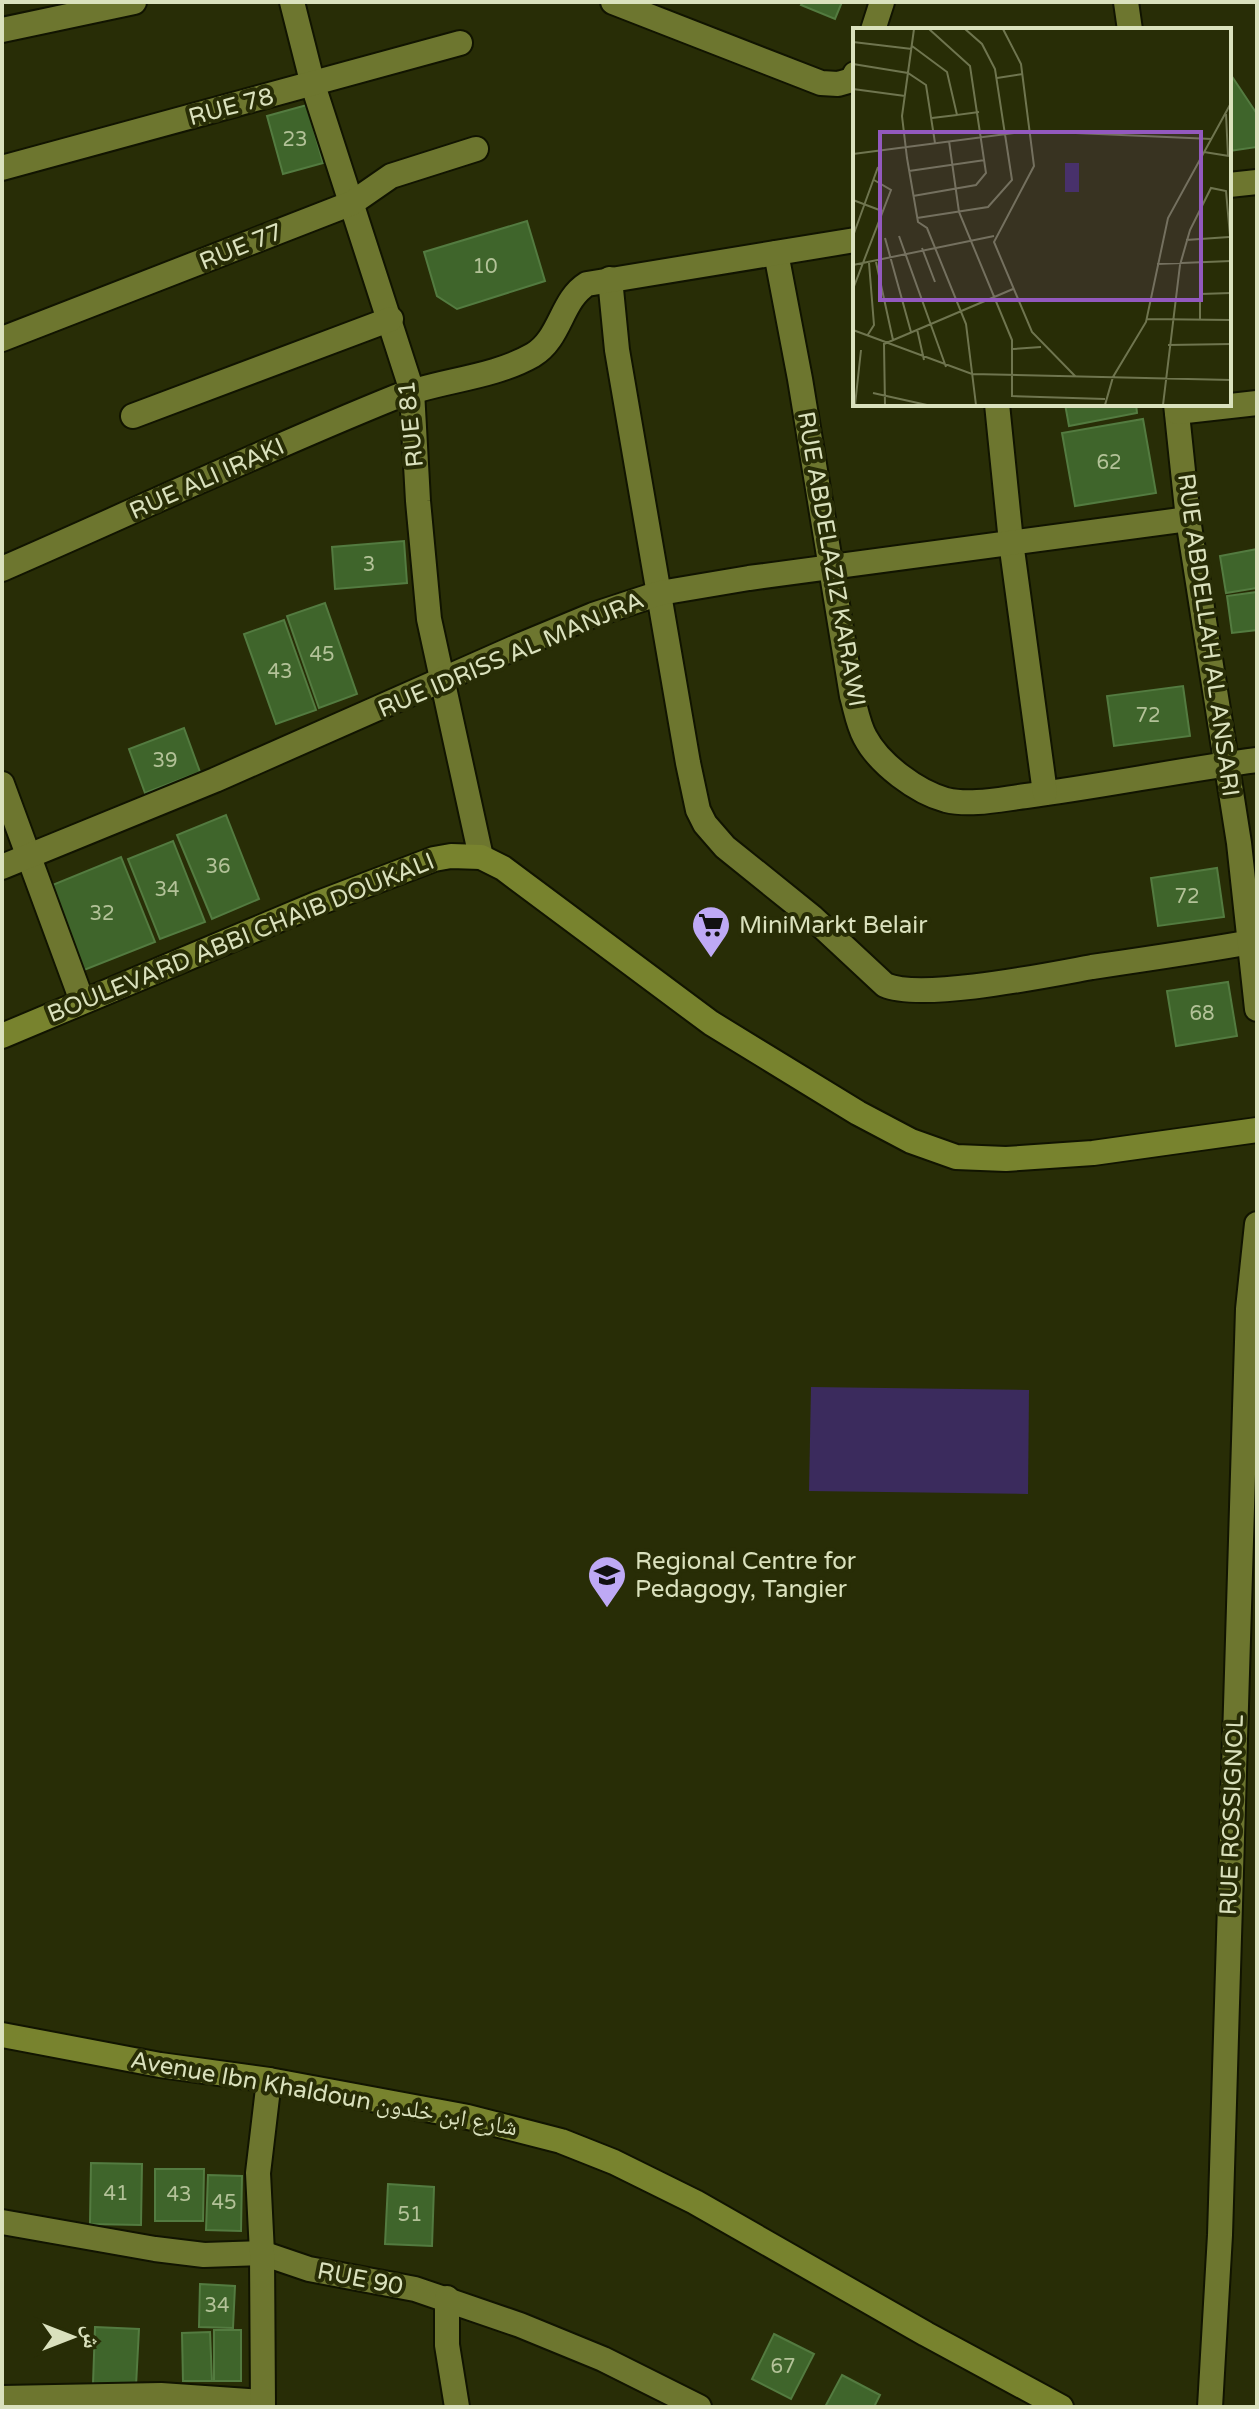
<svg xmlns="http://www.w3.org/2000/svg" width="1259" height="2409" font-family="'Varela Round','Noto Naskh Arabic',sans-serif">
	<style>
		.green { fill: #3b2b5d }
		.building { fill: #3f652b; stroke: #537b40; stroke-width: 2 }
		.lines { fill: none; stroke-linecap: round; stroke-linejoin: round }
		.street-casing { stroke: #111401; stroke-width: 28 }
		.secondary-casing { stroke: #111401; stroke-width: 28 }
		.street { stroke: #6d762f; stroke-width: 24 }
		.secondary { stroke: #78832e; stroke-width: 24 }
		.labels { text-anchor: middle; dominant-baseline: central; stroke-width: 8; stroke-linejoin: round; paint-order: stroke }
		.number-label { font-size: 20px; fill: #b3c298 }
		.street-label { font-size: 24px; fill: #dae1bd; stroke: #282d06 }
		.poi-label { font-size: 24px; fill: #dae1bd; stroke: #282d06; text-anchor: start }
		.inset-road { fill: none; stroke: #6f754f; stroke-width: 2 }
		.view { fill: #9359be; fill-opacity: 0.15; stroke: #9359be; stroke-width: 4 }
		.inset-edge { fill: none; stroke: #dae1bd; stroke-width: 4 }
	</style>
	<rect width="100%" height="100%" fill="#282d06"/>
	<path class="green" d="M811,1387l218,3 -1,104 -219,-3z"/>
	<g class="building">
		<path d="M803,2h39l-7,17 -34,-14z"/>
		<path d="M1229,72l28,42v33l-28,4z"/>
		<path d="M307,105l16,58 -40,11 -16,-58z"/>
		<path d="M527,221l18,60 -88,28 -20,-13 -13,-44z"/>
		<path d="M1065,404h71l1,9 -68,13z"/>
		<path d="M1143,419l13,74 -81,13 -13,-73z"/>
		<path d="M404,541l3,42 -72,6 -3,-42z"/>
		<path d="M1257,549v39l-31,5 -6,-37z"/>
		<path d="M1257,592v38l-25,3 -5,-37z"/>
		<path d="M325,603l32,91 -38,14 -32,-92z"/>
		<path d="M284,620l32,90 -40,14 -32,-90z"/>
		<path d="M1183,686l7,50 -76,10 -7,-50z"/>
		<path d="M184,728l16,44 -55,21 -16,-44z"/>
		<path d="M226,815l33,84 -47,20 -35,-84z"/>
		<path d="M173,841l32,81 -45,17 -32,-80z"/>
		<path d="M121,857l34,85 -71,28 -34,-84z"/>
		<path d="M1217,868l7,49 -66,9 -7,-48z"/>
		<path d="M1228,982l9,54 -61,10 -9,-55z"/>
		<path d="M91,2163l51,1 -1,61 -51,-1z"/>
		<path d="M155,2169h49l-1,52h-48z"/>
		<path d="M208,2175l34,1 -1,55 -35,-1z"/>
		<path d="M388,2184l46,3 -2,59 -47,-2z"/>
		<path d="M200,2284l35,2 -2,42 -34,-1z"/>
		<path d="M95,2327l44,2 -3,57 -43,-2z"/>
		<rect x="214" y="2330" width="27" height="51"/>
		<path d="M210,2332l2,49h-29l-1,-48z"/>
		<path d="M774,2334l40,20 -23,45 -39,-20z"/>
		<path d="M842,2375l38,20 -6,12h-49z"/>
	</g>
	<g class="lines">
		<defs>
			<g id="street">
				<path d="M292,2l21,83 99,306 6,110 11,118 52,238"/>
				<path d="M613,2l208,81 17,1 14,-4 3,-6"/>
				<path d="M1126,2l4,28"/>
				<path d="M2,30l132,-28"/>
				<path d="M873,30l9,-28"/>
				<path d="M2,168l458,-125"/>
				<path d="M1229,185l28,-3"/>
				<path d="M776,253l24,126 52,317c4,14 6,28 13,41 14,27 52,55 81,63 25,6 55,-1 80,-4 77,-10 154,-26 231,-36"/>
				<path d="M610,279l7,71 71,413 10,47 7,14 20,23 87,70 73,68c37,16 163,-10 207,-18 55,-8 110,-16 165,-26"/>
				<path d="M2,339l350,-136 39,-27 85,-27"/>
				<path d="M997,404l14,138 34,251"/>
				<path d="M1176,404l12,115 51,324 18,166"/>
				<path d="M1177,412l80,-9"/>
				<path d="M133,416l258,-97"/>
				<path d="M2,569c131,-57 260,-118 391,-171 45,-18 98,-19 140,-43 28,-17 28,-55 54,-71l268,-44"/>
				<path d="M2,784l80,217"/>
				<path d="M2,867l213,-87 308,-136 70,-29 67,-22 89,-15 439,-59"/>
				<path d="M2,2222l153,27 49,6 58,-2 47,16 106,20 105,36 83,34 96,48"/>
				<path d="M447,2298v47l10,62"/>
				<path d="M2,2398l159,-3 101,7"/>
				<path d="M263,2407l-1,-154 -4,-80 11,-93"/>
				<path d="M1210,2407l10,-172 28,-926 9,-85"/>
			</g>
			<g id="secondary">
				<path d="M2,1036l314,-132 118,-45 17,-3 30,1 22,11 208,155 147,90 53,28 45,16 50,2 87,-6 164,-23"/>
				<path d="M2,2035l158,30 109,15 199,37 93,24 53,21 81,40 231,132 135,73"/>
			</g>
		</defs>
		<use href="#street" class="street-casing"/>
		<use href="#secondary" class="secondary-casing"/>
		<use href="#street" class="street"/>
		<use href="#secondary" class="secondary"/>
	</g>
	<defs>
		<symbol id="supermarket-pin" viewBox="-11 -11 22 30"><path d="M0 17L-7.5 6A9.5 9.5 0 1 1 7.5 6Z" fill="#bea9f5" stroke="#282d06"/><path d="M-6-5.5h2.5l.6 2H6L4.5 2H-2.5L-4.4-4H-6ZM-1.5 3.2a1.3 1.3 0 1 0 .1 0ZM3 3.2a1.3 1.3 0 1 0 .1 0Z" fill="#111"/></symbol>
		<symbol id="school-pin" viewBox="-11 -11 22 30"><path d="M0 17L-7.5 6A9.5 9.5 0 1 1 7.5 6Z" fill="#bea9f5" stroke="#282d06"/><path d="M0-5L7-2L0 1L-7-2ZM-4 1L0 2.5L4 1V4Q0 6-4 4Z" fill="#111"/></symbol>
	</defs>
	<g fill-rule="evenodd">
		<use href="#supermarket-pin" x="689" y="903" width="44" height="60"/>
		<use href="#school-pin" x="585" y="1553" width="44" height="60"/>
	</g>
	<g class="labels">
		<g class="number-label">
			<text x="295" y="140">23</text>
			<text x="485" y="267">10</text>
			<text x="1109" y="463">62</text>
			<text x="369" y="565">3</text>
			<text x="322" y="655">45</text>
			<text x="280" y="672">43</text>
			<text x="1148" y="716">72</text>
			<text x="165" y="761">39</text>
			<text x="218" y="867">36</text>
			<text x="167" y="890">34</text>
			<text x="1187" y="897">72</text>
			<text x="102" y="914">32</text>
			<text x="1202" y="1014">68</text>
			<text x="116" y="2194">41</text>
			<text x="179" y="2195">43</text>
			<text x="224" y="2203">45</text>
			<text x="410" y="2215">51</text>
			<text x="217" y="2306">34</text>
			<text x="783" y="2367">67</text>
		</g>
		<g class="street-label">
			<text transform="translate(231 107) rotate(-15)">RUE 78</text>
			<text transform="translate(241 247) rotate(-22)">RUE 77</text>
			<text transform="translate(411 424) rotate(-96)">RUE 81</text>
			<text transform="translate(207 479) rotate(-24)">RUE ALI IRAKI</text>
			<text transform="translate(831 559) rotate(80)">RUE ABDELAZIZ KARAWI</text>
			<text transform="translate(1208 635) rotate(82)">RUE ABDELLAH AL ANSARI</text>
			<text transform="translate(511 655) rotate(-23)">RUE IDRISS AL MANJRA</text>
			<text transform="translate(241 938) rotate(-22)">BOULEVARD ABBI CHAIB DOUKALI</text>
			<text transform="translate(1232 1815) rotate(-88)">RUE ROSSIGNOL</text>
			<text transform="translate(324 2094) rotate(10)">Avenue Ibn Khaldoun شارع ابن خلدون</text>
			<text transform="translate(360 2279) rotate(11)">RUE 90</text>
		</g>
		<g class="poi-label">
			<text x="739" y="925">MiniMarkt Belair</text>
			<text x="635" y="1561">Regional Centre for<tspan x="635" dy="28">Pedagogy, Tangier</tspan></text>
		</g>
	</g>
	<g transform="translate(853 28)">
		<rect width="378" height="378" fill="#282d06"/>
		<path d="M212,135h14v29h-14z" fill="#3b2b5d"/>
		<path class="inset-road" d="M61,1l-12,87 5,42 11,64 9,6 39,96 10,81M150,1l18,35 13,102 -40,76 38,90 43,44M0,14l59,7M59,18l35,26 10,43 22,-3M0,36l55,9 18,12 9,58M144,50l26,-4M0,61l52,7M373,86l2,42M79,90l25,-3M96,113l10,71 53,128v56l93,3M351,124l25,4M0,126l177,-23 182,8M56,143l76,-11M60,168l63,-11 10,-12 -16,-107 -41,-37M0,172l29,11M64,190l71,-11 24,-27 -17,-111 -13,-25 -17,-15M0,208l25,-69M46,208l47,131M32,210l26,94M333,212l43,-3M69,220l13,34M23,234l17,78M304,236l74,-3M0,237l141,-29M0,261l38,-99 -17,-10M347,266l31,-1M294,291l84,1M347,293v-56M64,301l7,31M0,302l119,44 259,6M14,308l7,-11 -5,-62M315,317l63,-1M160,321l28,-2M20,365l54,12M2,377l6,-55M32,377l-1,-61 129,-55M252,377l8,-28 33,-55 22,-104 63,-115M310,377l17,-140 10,-35 21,-42 15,3 5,56"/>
		<path class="view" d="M27,104h321v168h-321z"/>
		<rect width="378" height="378" class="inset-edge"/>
	</g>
	<rect width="1259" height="2409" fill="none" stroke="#dae1bd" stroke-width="8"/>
	<g transform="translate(72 2337) rotate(90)" stroke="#282d06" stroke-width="6" paint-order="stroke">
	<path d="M0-6L14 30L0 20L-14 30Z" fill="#dae1bd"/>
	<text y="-12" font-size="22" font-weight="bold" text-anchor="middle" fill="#dae1bd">ش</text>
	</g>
</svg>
